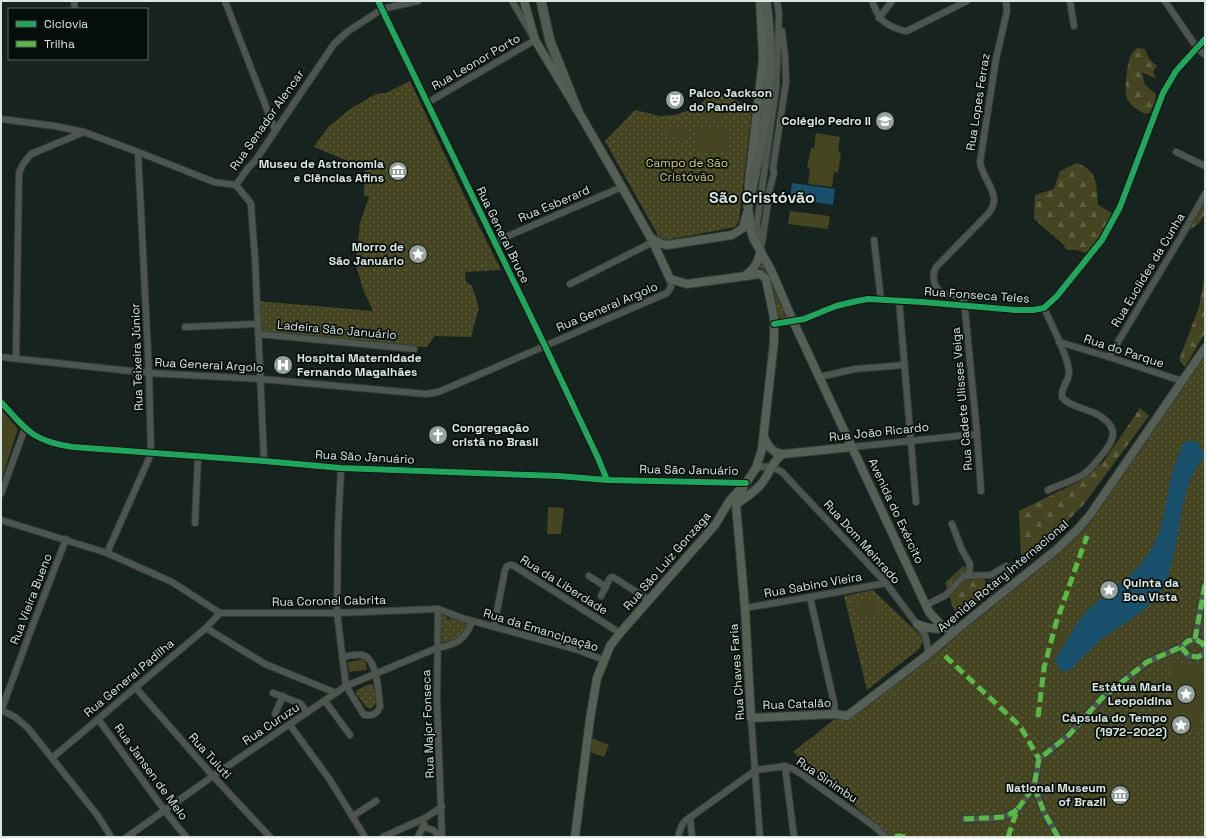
<svg xmlns="http://www.w3.org/2000/svg" width="1206" height="838" font-family="'Space Grotesk',sans-serif">
	<style>
		.grass { fill: url(#grass-dots) }
		.forest { fill: url(#forest-firs) }
		.garden { fill: #464522 }
		.water { fill: #19506b }
		.lines { fill: none; stroke-linecap: round; stroke-linejoin: round }
		.minor-casing { stroke: #323d39; stroke-width: 8 }
		.major-casing { stroke: #323d39; stroke-width: 10 }
		.highway-casing { stroke: #323d39; stroke-width: 11 }
		.minor { stroke: #4e554e; stroke-width: 6 }
		.major { stroke: #555f55; stroke-width: 8 }
		.highway { stroke: #525b52; stroke-width: 9 }
		.quiet { stroke: #58b947; stroke-width: 5; stroke-dasharray: 10 5; stroke-linecap: butt }
		.cycleway-casing { stroke: #060e0b; stroke-width: 8 }
		.cycleway { stroke: #20a55d; stroke-width: 6 }
		.labels { text-anchor: middle; dominant-baseline: central; stroke-width: 3.5; stroke-linejoin: round; paint-order: stroke }
		.street-label { font-size: 12px; fill: #d9e6e1; stroke: #060e0b }
		.poi-label { font-size: 12px; font-weight: bold; fill: #d9e6e1; stroke: #060e0b; text-anchor: end }
		.park-label { font-size: 12px; fill: #d6cc63; stroke: #060e0b }
		.district-label { font-size: 16px; font-weight: bold; fill: #d9e6e1; stroke: #060e0b }
	</style>
	<defs>
		<pattern id="grass-dots" width="8" height="8" patternUnits="userSpaceOnUse"><rect width="8" height="8" fill="#464522"/><path d="M2 2h.1M6 6h.1" fill="none" stroke="#606042" stroke-width="1.8" stroke-linecap="round"/></pattern>
		<pattern id="forest-firs" width="22" height="20" patternUnits="userSpaceOnUse"><rect width="22" height="20" fill="#464522"/><path d="M5 1l3.5 6h-7zM16 11l3.5 6h-7z" fill="#606042"/></pattern>
	</defs>
	<rect width="100%" height="100%" fill="#16231f"/>
	<g class="grass">
		<path d="M410,81l62,131 29,58 -36,2 1,10 6,4 7,22 -8,29 -36,-1 -9,11 -167,-16 -1,-30 115,10 -10,-22 -7,-24 4,-42 9,-26 -5,-1 1,-28 -51,-21 14,-20 25,-20 23,-13 10,-1z"/>
		<path d="M713,89l39,19 -13,113 -4,6 -69,13 -7,-3 -54,-96 30,-31 25,6 15,-1 15,-5 13,-8z"/>
		<path d="M761,261c8,13 11,24 17,38 3,7 8,13 9,21h-7c-8,-18 -4,-41 -22,-54z"/>
		<path d="M1205,354v483h-314l-98,-85 43,-34h11l106,-79 118,-97 15,-15z"/>
		<path d="M873,590l47,45c3,6 3,9 -1,14l-52,41 -23,-94z"/>
		<path d="M445,614l3,6 5,-3 14,5 1,2 -5,10 -14,10 -7,-2 -1,-26z"/>
		<path d="M370,684l3,1c3,10 8,18 -3,24l-4,-2 -10,-14 1,-3z"/>
	</g>
	<g class="forest">
		<path d="M1137,48l8,1 4,10 8,7 -4,5 3,8 -14,-7 3,13 11,9 -1,8 -5,11 -5,1c-7,-4 -15,-8 -18,-16 -3,-7 0,-36 4,-43 1,-2 4,-5 6,-7z"/>
		<path d="M1077,163c22,9 19,21 21,42l14,8 -11,25 -15,15 -10,-3h-9l-4,-6 -29,-25 1,-24 19,-6 6,-18z"/>
		<path d="M1205,192v21l-5,9 -19,15z"/>
		<path d="M1205,273v60l-20,34 -6,-7 20,-53z"/>
		<path d="M1140,408l9,8 -65,88 -51,54 -73,58 -6,-6 -9,-27 18,-17 25,17 33,-27 -2,-45 59,-29 26,-21z"/>
	</g>
	<g class="garden">
		<path d="M704,109l21,1 -1,11 -20,-1z"/>
		<path d="M669,126l20,1v12l-21,-1z"/>
		<path d="M696,129l33,1 -1,23h-33z"/>
		<path d="M816,133l24,4 -2,15 3,1 -3,20 -4,-1 -2,15 -24,-3 2,-15 -3,-1 4,-20h3z"/>
		<path d="M790,211l40,5 -2,13 -40,-5z"/>
		<path d="M1,409l17,20 -17,52z"/>
		<path d="M548,507l16,1 -3,26h-14z"/>
		<path d="M875,600l1,13 -20,5 -3,-14z"/>
		<path d="M1061,631l13,12 -11,18 -10,4 -3,-5 8,-28z"/>
		<path d="M365,659l2,11 -18,2 -1,-10z"/>
		<path d="M1173,661l32,5v31l-6,35 -37,-7z"/>
		<path d="M592,738l17,7 -5,12 -17,-6z"/>
	</g>
	<g class="water">
		<path d="M792,183l43,6 -2,16 -43,-7z"/>
		<path d="M1189,440l10,3 5,14c-29,32 -21,94 -42,132 -14,23 -39,34 -60,50 -12,10 -22,21 -33,32l-3,-1 -4,2h-2v-4l-5,-6v-3c13,-17 18,-34 34,-50 8,-8 17,-14 26,-21 15,-11 28,-25 37,-40 11,-19 13,-41 17,-62 3,-14 8,-28 13,-41l3,-3z"/>
	</g>
	<g class="lines">
		<defs>
			<g id="minor">
				<path d="M74,1l1,8"/>
				<path d="M225,1l50,129"/>
				<path d="M378,1l167,345 53,112 9,22"/>
				<path d="M872,1c7,19 12,24 32,30h3l60,-30"/>
				<path d="M1070,1l4,25"/>
				<path d="M1165,1l32,47 8,7"/>
				<path d="M879,18l13,-17"/>
				<path d="M427,103l108,-63 -23,-39"/>
				<path d="M1,119l54,7 29,6 54,20 76,30 22,3"/>
				<path d="M1176,152l29,14"/>
				<path d="M236,185l13,16 2,3 1,15 3,39 9,203"/>
				<path d="M236,185l12,-17 7,-7 79,-117 13,-12 35,-23 36,-8"/>
				<path d="M874,240l7,60"/>
				<path d="M494,242l128,-55"/>
				<path d="M762,243l8,-55 4,-15 -1,-5 13,-86 -1,-26 -3,-25"/>
				<path d="M761,248l-4,-25 19,-134 3,-75 -2,-13"/>
				<path d="M570,284l83,-42"/>
				<path d="M899,300l17,202"/>
				<path d="M1044,308c7,16 23,45 25,63 1,10 -9,17 -7,26 7,10 28,12 38,19 20,13 14,25 1,40 -5,6 -10,13 -17,18 -11,7 -25,11 -36,16"/>
				<path d="M774,324l30,-5 32,-13 21,-5 11,-2 54,3 94,8h17l11,-2 13,-12 45,-56 18,-33 43,-114 13,-22 29,-32"/>
				<path d="M185,327l73,-3"/>
				<path d="M258,334l156,15"/>
				<path d="M1059,342l50,15 73,24"/>
				<path d="M1,357l148,16 112,6 165,15 12,-2 10,-4 219,-95 4,-6 -1,-8"/>
				<path d="M1109,357l72,-120 24,-43"/>
				<path d="M16,358l3,-185 4,-9 8,-10 53,-22"/>
				<path d="M819,377l36,-8 49,-4"/>
				<path d="M1,402c26,29 32,39 72,45l191,14 77,7 218,8 48,4 139,3"/>
				<path d="M852,447l125,-13"/>
				<path d="M341,468l-3,61 -1,84 9,73 18,29h8l5,-3 3,-5c-1,-12 -3,-46 -15,-51 -6,-3 -17,0 -23,1"/>
				<path d="M756,468c11,-3 17,-1 26,4l104,111 39,52 3,14 -2,7"/>
				<path d="M981,491l-4,-57 -13,-135c-8,-7 -15,-2 -22,-6 -9,-6 -11,-19 -5,-27l51,-52c16,-19 -5,-32 -8,-52l16,-103 11,-48 -1,-10"/>
				<path d="M1,494l24,-66"/>
				<path d="M1,520l106,33 65,29 48,31"/>
				<path d="M195,523l3,-66"/>
				<path d="M952,524l10,26 8,14 -1,11"/>
				<path d="M107,553l44,-99 -2,-81 -11,-221"/>
				<path d="M589,576l17,11"/>
				<path d="M601,596l9,-18 3,-1 36,23"/>
				<path d="M810,597l24,106 1,11"/>
				<path d="M926,605l20,-10 18,-19 27,-1 15,-9"/>
				<path d="M745,608l65,-11 76,-14"/>
				<path d="M438,609l-1,93 5,135"/>
				<path d="M220,613h117l101,-4 24,9 116,32 26,10"/>
				<path d="M494,626l11,-56 2,-4 3,-1 4,1 106,67"/>
				<path d="M206,628l59,36 71,29"/>
				<path d="M1195,639l10,-55"/>
				<path d="M1181,647l8,9 9,1 7,-4"/>
				<path d="M135,687l78,89 57,61"/>
				<path d="M273,693l26,10 3,2 5,8"/>
				<path d="M325,701l25,34"/>
				<path d="M1,710l14,7 13,11 70,88 13,21"/>
				<path d="M1,711l28,-76 37,-96"/>
				<path d="M275,714l8,-18"/>
				<path d="M751,718l9,119"/>
				<path d="M98,719l67,92 21,26"/>
				<path d="M290,725l40,55 35,57"/>
				<path d="M52,758l154,-130 14,-15"/>
				<path d="M785,766l9,71"/>
				<path d="M353,816l23,-15"/>
				<path d="M690,817l2,20"/>
				<path d="M964,819c15,-1 40,2 51,-8 8,-6 13,-17 19,-25"/>
				<path d="M423,827l10,3 8,7"/>
				<path d="M127,837l86,-61 133,-90 91,-38c19,-3 29,-9 35,-27"/>
				<path d="M383,837l42,-19 17,-11"/>
				<path d="M418,837l6,-13"/>
				<path d="M678,837l4,-12 3,-4 71,-51 29,-4 8,3 11,7 70,50 12,11"/>
				<path d="M1058,837l-14,-25 -10,-26 5,-27 30,-24 33,-37 45,-36 34,-15 7,-6 7,-2 7,4 3,5"/>
			</g>
			<g id="major">
				<path d="M524,1l11,39 42,69 45,78 31,55 17,37 17,5 73,-10 6,5 1,5 7,34v24l-12,107 -6,19 -10,15 -16,17 -15,25 -95,108 -10,13 -13,32 -7,41 -15,118"/>
				<path d="M760,1l3,58 -14,122 -1,25 3,25 2,7 18,32 22,51 136,291 11,12 9,4"/>
				<path d="M651,238l11,6 5,1 65,-10 11,-7 4,-15"/>
				<path d="M746,275c9,-6 12,-14 15,-24"/>
				<path d="M764,437c4,9 8,16 19,17l69,-7"/>
				<path d="M743,489l-7,16 9,103 6,110 84,-4 12,2 79,-60 39,-33 91,-73 21,-20 13,-15 115,-167"/>
				<path d="M738,503c8,-6 18,-12 24,-20 8,-10 10,-22 21,-29"/>
				<path d="M917,624c11,5 20,6 32,4"/>
			</g>
			<g id="highway">
				<path d="M541,1l9,40 27,68"/>
				<path d="M748,206c11,-49 22,-103 22,-153 0,-17 -2,-35 -4,-52"/>
			</g>
		</defs>
		<use href="#minor" class="minor-casing"/>
		<use href="#major" class="major-casing"/>
		<use href="#highway" class="highway-casing"/>
		<use href="#minor" class="minor"/>
		<use href="#major" class="major"/>
		<use href="#highway" class="highway"/>
		<g class="quiet">
			<path d="M1195,639l10,-55"/>
			<path d="M1181,647l8,9 9,1 7,-4"/>
			<path d="M945,656l75,70 19,33"/>
			<path d="M1038,717l6,-49 12,-45 31,-87"/>
			<path d="M964,819l41,-2 12,-7"/>
			<path d="M895,837l4,-1 9,1"/>
			<path d="M1008,837l9,-27 17,-24"/>
			<path d="M1058,837l-14,-25 -10,-26 5,-27 30,-24 33,-37 45,-36 34,-15 7,-6 7,-2 7,4 3,5"/>
		</g>
		<defs>
			<g id="cycleway">
				<path d="M378,1l167,345 53,112 9,22"/>
				<path d="M774,324l30,-5 32,-13 21,-5 11,-2 54,3 94,8h17l11,-2 13,-12 45,-56 18,-33 43,-114 13,-22 29,-32"/>
				<path d="M1,402c26,29 32,39 72,45l191,14 77,7 218,8 48,4 139,3"/>
			</g>
		</defs>
		<use href="#cycleway" class="cycleway-casing"/>
		<use href="#cycleway" class="cycleway"/>
	</g>
	<defs>
		<symbol id="theatre-disc" viewBox="-11 -11 22 22"><circle r="9.5" fill="#95a29d" stroke="#060e0b"/><path d="M-5-5.5Q0-4 5-5.5V0Q5 5 0 6Q-5 5-5 0ZM-3.3-2.5H-1v1.5H-3.3ZM1-2.5H3.3v1.5H1ZM-2.8 1Q0 5.5 2.8 1Z" fill="#fff"/></symbol>
		<symbol id="school-disc" viewBox="-11 -11 22 22"><circle r="9.5" fill="#95a29d" stroke="#060e0b"/><path d="M0-5L7-2L0 1L-7-2ZM-4 1L0 2.5L4 1V4Q0 6-4 4Z" fill="#fff"/></symbol>
		<symbol id="museum-disc" viewBox="-11 -11 22 22"><circle r="9.5" fill="#95a29d" stroke="#060e0b"/><path d="M0-6L6-3V-2H-6V-3ZM-5-1h2V3h-2ZM-1-1h2V3h-2ZM3-1h2V3H3ZM-6 4H6V6H-6Z" fill="#fff"/></symbol>
		<symbol id="sight-disc" viewBox="-11 -11 22 22"><circle r="9.5" fill="#95a29d" stroke="#060e0b"/><path d="M0-6L1.8-2.2L6-1.7L2.9 1.2L3.7 5.4L0 3.3L-3.7 5.4L-2.9 1.2L-6-1.7L-1.8-2.2Z" fill="#fff"/></symbol>
		<symbol id="hospital-disc" viewBox="-11 -11 22 22"><circle r="9.5" fill="#95a29d" stroke="#060e0b"/><path d="M-5-5h3v3.5h4V-5h3V5h-3V1.5h-4V5h-3Z" fill="#fff"/></symbol>
		<symbol id="church-disc" viewBox="-11 -11 22 22"><circle r="9.5" fill="#95a29d" stroke="#060e0b"/><path d="M-1.2-6h2.4v3.5h3.3v2.4h-3.3V6h-2.4V-.1h-3.3v-2.4h3.3Z" fill="#fff"/></symbol>
	</defs>
	<g fill-rule="evenodd">
		<use href="#theatre-disc" x="664" y="89" width="22" height="22"/>
		<use href="#school-disc" x="874" y="110" width="22" height="22"/>
		<use href="#museum-disc" x="387" y="160" width="22" height="22"/>
		<use href="#sight-disc" x="407" y="243" width="22" height="22"/>
		<use href="#hospital-disc" x="272" y="354" width="22" height="22"/>
		<use href="#church-disc" x="427" y="424" width="22" height="22"/>
		<use href="#sight-disc" x="1098" y="579" width="22" height="22"/>
		<use href="#sight-disc" x="1175" y="683" width="22" height="22"/>
		<use href="#sight-disc" x="1170" y="714" width="22" height="22"/>
		<use href="#museum-disc" x="1109" y="784" width="22" height="22"/>
	</g>
	<g class="labels">
		<g class="street-label">
			<text transform="translate(476 62) rotate(-30)">Rua Leonor Porto</text>
			<text transform="translate(978 102) rotate(-81)">Rua Lopes Ferraz</text>
			<text transform="translate(267 120) rotate(-55)">Rua Senador Alencar</text>
			<text transform="translate(554 204) rotate(-23)">Rua Esberard</text>
			<text transform="translate(503 235) rotate(64)">Rua General Bruce</text>
			<text transform="translate(1148 270) rotate(-59)">Rua Euclides da Cunha</text>
			<text transform="translate(977 295) rotate(4)">Rua Fonseca Teles</text>
			<text transform="translate(607 307) rotate(-23)">Rua General Argolo</text>
			<text transform="translate(337 330) rotate(5)">Ladeira São Januário</text>
			<text transform="translate(1124 351) rotate(18)">Rua do Parque</text>
			<text transform="translate(137 357) rotate(-92)">Rua Teixeira Júnior</text>
			<text transform="translate(209 365) rotate(3)">Rua General Argolo</text>
			<text transform="translate(962 399) rotate(-95)">Rua Cadete Ulisses Veiga</text>
			<text transform="translate(879 432) rotate(-6)">Rua João Ricardo</text>
			<text transform="translate(365 457) rotate(3)">Rua São Januário</text>
			<text transform="translate(689 470) rotate(1)">Rua São Januário</text>
			<text transform="translate(896 511) rotate(65)">Avenida do Exército</text>
			<text transform="translate(862 542) rotate(48)">Rua Dom Meinrado</text>
			<text transform="translate(667 561) rotate(-49)">Rua São Luiz Gonzaga</text>
			<text transform="translate(1003 576) rotate(-40)">Avenida Rotary Internacional</text>
			<text transform="translate(564 585) rotate(32)">Rua da Liberdade</text>
			<text transform="translate(813 585) rotate(-10)">Rua Sabino Vieira</text>
			<text transform="translate(31 599) rotate(-69)">Rua Vieira Bueno</text>
			<text transform="translate(329 601) rotate(-1)">Rua Coronel Cabrita</text>
			<text transform="translate(541 630) rotate(17)">Rua da Emancipação</text>
			<text transform="translate(737 672) rotate(-94)">Rua Chaves Faria</text>
			<text transform="translate(129 678) rotate(-40)">Rua General Padilha</text>
			<text transform="translate(797 704) rotate(-2)">Rua Catalão</text>
			<text transform="translate(271 724) rotate(-34)">Rua Curuzu</text>
			<text transform="translate(428 724) rotate(-92)">Rua Major Fonseca</text>
			<text transform="translate(210 756) rotate(48)">Rua Tuiuti</text>
			<text transform="translate(151 772) rotate(54)">Rua Jansen de Melo</text>
			<text transform="translate(827 780) rotate(34)">Rua Sinimbu</text>
		</g>
		<g class="poi-label">
			<text x="689" y="93" text-anchor="start">Palco Jackson<tspan x="689" dy="14">do Pandeiro</tspan></text>
			<text x="871" y="121">Colégio Pedro II</text>
			<text x="384" y="164">Museu de Astronomia<tspan x="384" dy="14">e Ciências Afins</tspan></text>
			<text x="404" y="247">Morro de<tspan x="404" dy="14">São Januário</tspan></text>
			<text x="297" y="358" text-anchor="start">Hospital Maternidade<tspan x="297" dy="14">Fernando Magalhães</tspan></text>
			<text x="452" y="428" text-anchor="start">Congregação<tspan x="452" dy="14">cristã no Brasil</tspan></text>
			<text x="1123" y="583" text-anchor="start">Quinta da<tspan x="1123" dy="14">Boa Vista</tspan></text>
			<text x="1172" y="687">Estátua Maria<tspan x="1172" dy="14">Leopoldina</tspan></text>
			<text x="1167" y="718">Cápsula do Tempo<tspan x="1167" dy="14">(1972–2022)</tspan></text>
			<text x="1106" y="788">National Museum<tspan x="1106" dy="14">of Brazil</tspan></text>
		</g>
		<g class="park-label">
			<text x="687" y="163">Campo de São<tspan x="687" dy="14">Cristóvão</tspan></text>
		</g>
		<g class="district-label">
			<text x="762" y="197">São Cristóvão</text>
		</g>
	</g>
	<rect width="1206" height="838" fill="none" stroke="#d9e6e1" stroke-width="4"/>
	<rect x="8" y="8" width="140" height="52" fill="#060e0b" stroke="#5a6461"/>
	<rect x="16" y="21" width="20" height="6" fill="#20a55d" stroke="#5a6461"/>
	<text x="44" y="28" font-size="12" fill="#d9e6e1">Ciclovia</text>
	<rect x="16" y="41" width="20" height="6" fill="#58b947" stroke="#5a6461"/>
	<text x="44" y="48" font-size="12" fill="#d9e6e1">Trilha</text>
</svg>
